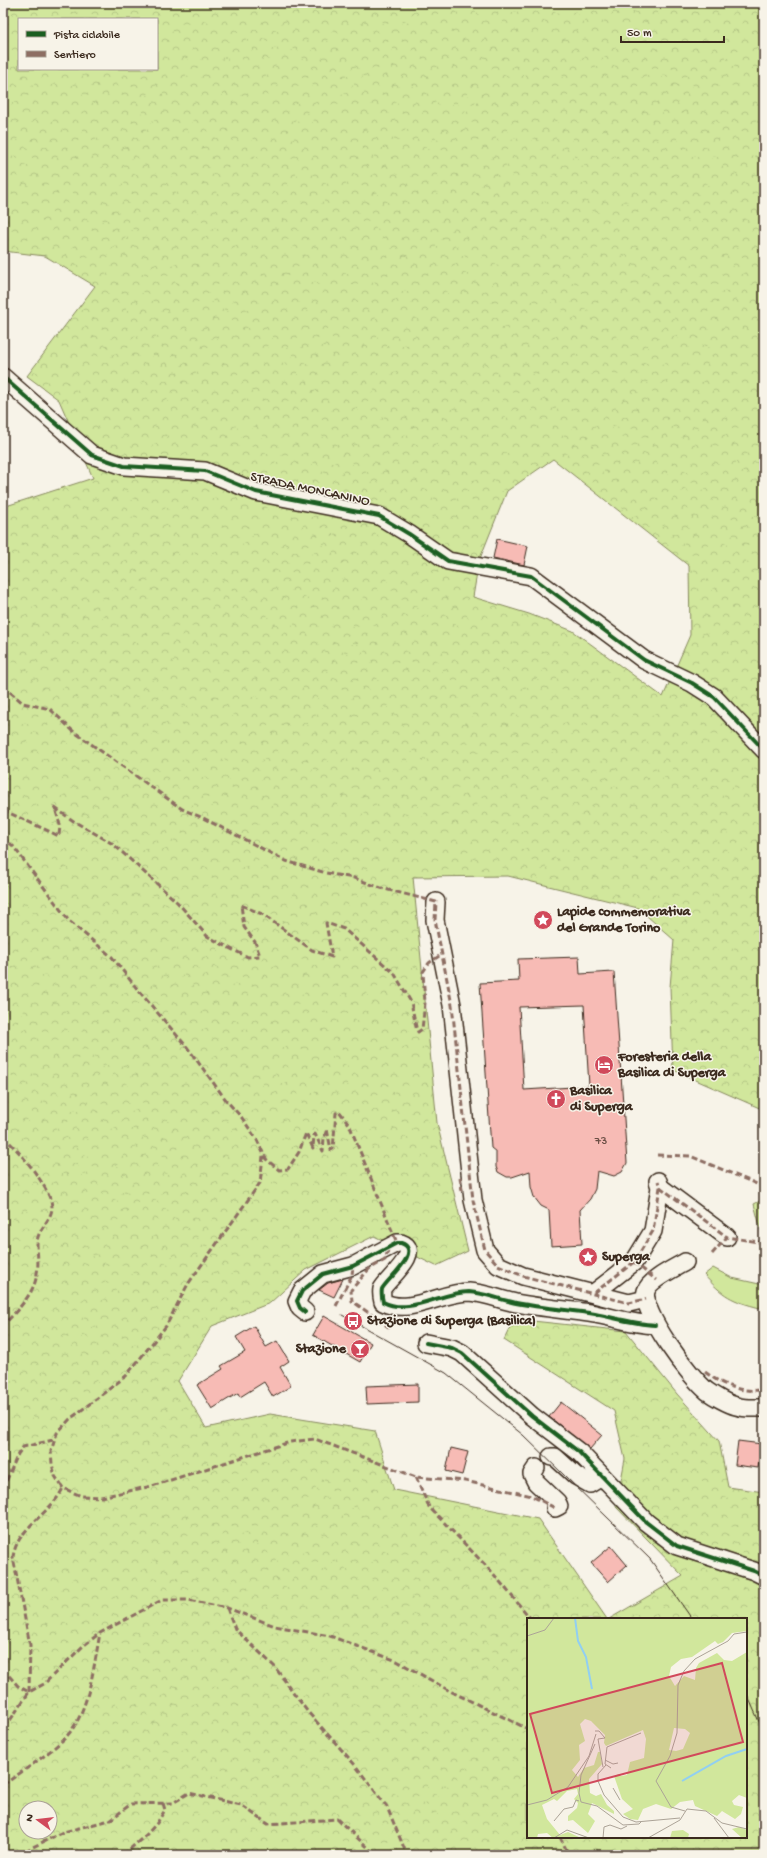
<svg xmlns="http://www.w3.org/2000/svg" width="767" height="1858" font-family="'Gochi Hand',sans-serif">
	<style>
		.green { fill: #d1e79c; stroke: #86885d }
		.forest { fill: url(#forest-crowns); stroke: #86885d; fill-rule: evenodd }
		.building { fill: #f7bbb5; stroke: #3b2a1e; fill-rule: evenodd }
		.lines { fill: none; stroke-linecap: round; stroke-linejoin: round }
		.minor-casing { stroke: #3b2a1e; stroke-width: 20 }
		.minor { stroke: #f7f3e8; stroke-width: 17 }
		.tram { stroke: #3b2a1e; stroke-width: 1 }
		.quiet { stroke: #8d6e63; stroke-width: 3; stroke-dasharray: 6 3; stroke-linecap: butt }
		.cycleway-casing { stroke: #f7f3e8; stroke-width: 6 }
		.cycleway { stroke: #1b5e20; stroke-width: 4 }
		.labels { text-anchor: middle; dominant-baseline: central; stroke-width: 3; stroke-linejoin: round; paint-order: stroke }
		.number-label { font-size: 12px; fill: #6a4e44 }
		.street-label { font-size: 14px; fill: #3b2a1e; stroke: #f7f3e8 }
		.poi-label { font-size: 14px; font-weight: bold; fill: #3b2a1e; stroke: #f7f3e8; text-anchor: start }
		.inset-river { fill: none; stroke: #91cff2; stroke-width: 2 }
		.inset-road { fill: none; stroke: #aca397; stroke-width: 1 }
		.view { fill: #d1495b; fill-opacity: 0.15; stroke: #d1495b; stroke-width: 2 }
		.inset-edge { fill: none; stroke: #3b2a1e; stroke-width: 2 }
	</style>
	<defs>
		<pattern id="forest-crowns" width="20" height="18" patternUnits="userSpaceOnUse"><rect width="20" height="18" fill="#d1e79c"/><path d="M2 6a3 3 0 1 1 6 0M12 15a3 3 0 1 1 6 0" fill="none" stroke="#b4c686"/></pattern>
	</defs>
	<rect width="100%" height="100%" fill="#f7f3e8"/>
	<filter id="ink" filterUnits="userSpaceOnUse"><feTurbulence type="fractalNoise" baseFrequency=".025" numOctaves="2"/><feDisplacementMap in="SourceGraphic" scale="8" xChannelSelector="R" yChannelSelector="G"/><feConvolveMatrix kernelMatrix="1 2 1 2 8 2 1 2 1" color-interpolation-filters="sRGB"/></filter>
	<g filter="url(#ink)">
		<path class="green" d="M713,1268l19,10 32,7 -4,23c-28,-7 -37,-12 -56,-33z"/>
		<g class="forest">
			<path d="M3,3h761v1107l-91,-40 -3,-83 4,-47 -36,-32 -130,-32 -95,1 24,246 31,128 -32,15 -62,-30 -68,34 -36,33 -58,23 -34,55 28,47 64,-14 105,17 19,59 144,29 69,100h-79v218h218v-218h-137l74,-43 -67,-69 9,-48 -11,-48 -110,-71 10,-21 112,12 51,63 42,47 9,46 36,5v363h-761v-1348l90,-29 -34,-78 -32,-24 68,-90 -50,-30 -42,-5zM19,19h138v50h-138zM553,459l136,107 1,69 -27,62 -90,-66 -44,-17 -56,-17 6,-36 28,-70zM26,1808h24v24h-24z"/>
			<path d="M764,1199v42l-10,-37z"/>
		</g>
		<g class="building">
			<path d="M497,539l31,7 -4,19 -31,-7z"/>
			<path d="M579,957l1,17 34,-2 13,191 -5,9 -8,4 -17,-5 -2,18 -5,10 -10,11 2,34 -31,2 -2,-36 -8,-4 -7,-9 -3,-10 -1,-16 -18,6h-5l-9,-5 -2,-5v-15l-5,-4 -11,-165 39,-2 -1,-22zM584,1005l5,81 -65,4 -5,-83z"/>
			<path d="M343,1279l-9,18 -15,-7 9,-7z"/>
			<path d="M324,1316l47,27 -11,19 -47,-27z"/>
			<path d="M254,1326l12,21 11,-6 12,20 -9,6 11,19 -18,11 -9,-15 -24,15 -2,-4 -26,16 -15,-24 26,-16 -2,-3 24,-14 -9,-15z"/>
			<path d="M418,1384v18l-51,2 -1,-18z"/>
			<path d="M561,1402l41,33 -12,14 -41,-32z"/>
			<path d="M738,1441l24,3 -4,24 -23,-3z"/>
			<path d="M451,1448l17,4 -6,23 -16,-4z"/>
			<path d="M611,1546l16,19 -19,17 -17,-19z"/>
		</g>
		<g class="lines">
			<defs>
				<g id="minor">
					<path d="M3,377l89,78 32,11 81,5 51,21 123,24 30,18 39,27 83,15 113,84 48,23 22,14 50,53"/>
					<path d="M436,902l-1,18 17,85 21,195 12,50 13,15 25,11 106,27 17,-4"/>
					<path d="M660,1187l67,50"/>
					<path d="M685,1262c-10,6 -36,18 -39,29 -6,21 44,86 61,100 7,5 21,13 29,15 9,3 19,2 28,2"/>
					<path d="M594,1293l40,-31 19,-31 7,-44 -2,-6"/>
					<path d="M305,1312l-5,-4 -3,-7 5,-10 21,-17 30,-8 44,-23h4c23,8 -15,37 -19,46 -1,5 0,9 1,13 27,14 57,-10 86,-10 16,1 32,8 47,11 26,5 53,7 79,11 20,4 39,10 60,11"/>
					<path d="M426,1343l26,5 10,5 70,63 47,36 67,70 31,24 77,25 10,5"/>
					<path d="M551,1457h4l21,19 14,8 5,-3 3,-9"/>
					<path d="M536,1468l-4,6 4,8 21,20 2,4 -4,2"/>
				</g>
			</defs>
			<use href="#minor" class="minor-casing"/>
			<use href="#minor" class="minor"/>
			<g class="tram">
				<path d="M342,1315l104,58 77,62 127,124 42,60"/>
				<path d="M746,1692l18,41"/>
			</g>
			<g class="quiet">
				<path d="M3,686l20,17 27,6 23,22 109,78 21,9 83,43 40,12 28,5 27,10 55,14 -1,18 17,85 21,195 12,50 13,15 25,11 106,27 17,-4"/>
				<path d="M3,810l56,26 1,-11 -5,-17 20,14 38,22 64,58 30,34 26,14 15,7 12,-1 -5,-14 -11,-15 -3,-22 21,9 50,36 20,7 -6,-34 18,6 50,44 17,29 5,25 2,5 4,-3 3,-26 -2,-31 6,-9 13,-9"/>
				<path d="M3,837l10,9 56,75 43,36 26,33 49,57 39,53 16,18 15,22 9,19 13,11 9,-1 11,-17 7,-19 7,15 1,-13 1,-1 8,17 1,-13 3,-9 4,21 2,-1 3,-36 3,-2 10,13 48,119"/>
				<path d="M3,1137c14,10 51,55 49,72 -2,13 -14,20 -15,33 0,10 2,21 0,31 -2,21 -21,38 -34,53"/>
				<path d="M657,1155l33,1 74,31"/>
				<path d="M263,1156l-3,27 -72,101 -22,42 -40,50 -56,43 -13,14 -6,18 1,13 3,12 8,12 18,8 20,1 51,-11 138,-44 25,-3 101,38 49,4 67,15 23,12"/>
				<path d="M460,1177l2,14"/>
				<path d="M660,1187l67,50"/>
				<path d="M388,1250l-3,10 -16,9 -18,21 1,11 38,27"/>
				<path d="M712,1254l15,-17 37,6"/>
				<path d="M634,1262l22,18"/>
				<path d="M594,1293l40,-31 19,-31 7,-44 -2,-6"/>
				<path d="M336,1306l16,-31 1,-9"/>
				<path d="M705,1372c17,13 37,22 59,17"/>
				<path d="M416,1477l13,30 62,64 40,48"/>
				<path d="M3,1489l15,-35 5,-7 30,-7"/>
				<path d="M227,1608l8,21 39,37 33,45 48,54 32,42 20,48"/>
				<path d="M3,1669l15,17 11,6"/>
				<path d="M29,1692l1,-47 -17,-88c4,-30 38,-43 50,-69"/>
				<path d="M3,1726l8,-7 18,-27 15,-8 39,-38 17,-13 62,-33h27l38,8 48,18 55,10 67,25 55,31 76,37"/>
				<path d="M3,1785c21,-15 45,-30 63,-48 23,-24 28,-72 34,-104"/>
				<path d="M560,1837l9,18"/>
				<path d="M17,1855l46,-23 47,-12 21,-16 42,-1 16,-10 52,12 27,19 69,-5 39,36"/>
				<path d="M123,1855l23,-20 11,-12 8,-13 -2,-7"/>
			</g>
			<defs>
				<g id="cycleway">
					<path d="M3,377l89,78 32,11 81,5 51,21 123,24 30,18 39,27 83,15 113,84 48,23 22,14 50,53"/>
					<path d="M305,1312l-5,-4 -3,-7 5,-10 21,-17 30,-8 44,-23h4c23,8 -15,37 -19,46 -1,5 0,9 1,13 27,14 57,-10 86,-10 16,1 32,8 47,11 26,5 53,7 79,11 20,4 39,10 60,11"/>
					<path d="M426,1343l26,5 10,5 70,63 47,36 67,70 31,24 77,25 10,5"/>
				</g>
			</defs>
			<use href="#cycleway" class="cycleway-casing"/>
			<use href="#cycleway" class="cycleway"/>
		</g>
	</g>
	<defs>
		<symbol id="sight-disc" viewBox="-11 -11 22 22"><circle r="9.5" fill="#d1495b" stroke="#f7f3e8"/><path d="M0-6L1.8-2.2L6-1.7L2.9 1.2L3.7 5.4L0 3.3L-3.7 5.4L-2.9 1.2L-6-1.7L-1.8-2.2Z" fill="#fff"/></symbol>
		<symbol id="hotel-disc" viewBox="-11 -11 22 22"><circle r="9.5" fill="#d1495b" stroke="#f7f3e8"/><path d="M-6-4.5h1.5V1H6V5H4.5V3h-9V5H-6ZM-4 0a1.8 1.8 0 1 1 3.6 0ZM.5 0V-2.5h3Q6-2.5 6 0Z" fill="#fff"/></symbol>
		<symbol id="church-disc" viewBox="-11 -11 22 22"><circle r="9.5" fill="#d1495b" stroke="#f7f3e8"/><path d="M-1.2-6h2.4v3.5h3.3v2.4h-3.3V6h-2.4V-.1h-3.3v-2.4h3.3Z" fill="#fff"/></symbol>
		<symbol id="bus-disc" viewBox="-11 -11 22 22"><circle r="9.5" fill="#d1495b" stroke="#f7f3e8"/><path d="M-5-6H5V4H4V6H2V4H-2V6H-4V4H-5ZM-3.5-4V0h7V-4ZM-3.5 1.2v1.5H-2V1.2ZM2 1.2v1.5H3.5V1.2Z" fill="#fff"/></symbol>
		<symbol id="bar-disc" viewBox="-11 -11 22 22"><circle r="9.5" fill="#d1495b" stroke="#f7f3e8"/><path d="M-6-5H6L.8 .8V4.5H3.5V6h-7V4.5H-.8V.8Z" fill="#fff"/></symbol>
	</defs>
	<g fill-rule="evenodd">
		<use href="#sight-disc" x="532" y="909" width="22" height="22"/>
		<use href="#hotel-disc" x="593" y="1054" width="22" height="22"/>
		<use href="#church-disc" x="545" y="1088" width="22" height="22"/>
		<use href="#sight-disc" x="577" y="1246" width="22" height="22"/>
		<use href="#bus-disc" x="342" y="1310" width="22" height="22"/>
		<use href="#bar-disc" x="349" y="1338" width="22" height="22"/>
	</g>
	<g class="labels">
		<g class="number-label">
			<text x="601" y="1142">73</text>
		</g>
		<g class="street-label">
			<text transform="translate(310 490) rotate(12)">STRADA MONCANINO</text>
		</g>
		<g class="poi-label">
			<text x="557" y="912">Lapide commemorativa<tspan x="557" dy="16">del Grande Torino</tspan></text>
			<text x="618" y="1057">Foresteria della<tspan x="618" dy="16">Basilica di Superga</tspan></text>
			<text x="570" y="1091">Basilica<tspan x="570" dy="16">di Superga</tspan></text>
			<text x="602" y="1257">Superga</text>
			<text x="367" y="1321">Stazione di Superga (Basilica)</text>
			<text x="346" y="1349" text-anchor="end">Stazione</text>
		</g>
	</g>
	<g transform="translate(527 1618)">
		<rect width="220" height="220" fill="#f7f3e8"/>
		<path d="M0,0h220v13l-15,2 -9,9 -5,2 -3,-3 -23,16 -11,2 -10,8 -2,9 6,10 9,-10 11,4 1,-12 3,-5 18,-10 7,7 8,1 15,-9v146l-8,-3 -7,6 2,4 9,2 -2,7 -6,5 -13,-8 -5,5 -22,-10 -2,-6 -13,2 -9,7 -15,-5 -13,5 -5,11 -8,-1 -7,-5 10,-5 -11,-10 -8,-23 5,-2 2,2 6,-1 3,-13 14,-4 2,-19 -3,-9 -37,16 -2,-3 1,-8 -14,-14 -6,-2 -5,5 5,17 -6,4 1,15 -8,10 6,7 6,-9 10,-3 4,-13h2l2,12 -13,15 1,14 6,3 5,-2 6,11 7,6v3l-22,-11 -4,11 7,7 -7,12 -15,-13 -5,1v-5l9,-8 1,-5 -4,-4 4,-5 -1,-5 -10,2 -10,10 -3,-2 -12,6 5,14 13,16 8,-3 13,6h-28l-6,-5 -9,1 -1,4h-10zM147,110l11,1 5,4 -7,16 -7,2 -7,-1zM212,209l8,3v8h-5l-10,-9zM156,212l6,4 -1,4h-18l2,-7z" fill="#d1e79c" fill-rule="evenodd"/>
		<path class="inset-river" d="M48,0l3,23 8,16 6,32M155,163l44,-25 21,-7"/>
		<path class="inset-road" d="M0,18l18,-6 9,-12M68,113h4l6,7M68,126l-14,31 -2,18 2,9 16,4 26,19 16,-1 2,-2M78,142l8,4 5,-1M79,147l-8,9v7l6,14 19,22 13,5 44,-4M76,149l-5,-28 7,-1M84,150l-6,-4 2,-17 34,-14M86,170l7,12M0,187l20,-5 21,-13 21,-31 7,-22M158,193l-14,-4 -15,-26 14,-25 7,-23 1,-48 6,-14 11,-12 33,-18 6,-7 13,-2M187,200l15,20M27,203l10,-12 9,-2 3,-7 3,1M27,220l13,-8 22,8M76,220l1,-11 6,-2 11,4 6,-3M121,220l32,-18 7,-11 19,2 16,12 25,6"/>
		<path class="view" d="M195,45l21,79 -191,51 -22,-79z"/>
		<rect width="220" height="220" class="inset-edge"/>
	</g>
	<rect width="767" height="1858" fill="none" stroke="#f7f3e8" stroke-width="16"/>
	<rect x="8" y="8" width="751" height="1842" fill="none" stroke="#3b2a1e" stroke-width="1.5" filter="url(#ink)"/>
	<rect x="18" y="18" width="140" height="52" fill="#f7f3e8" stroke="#aca397"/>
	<rect x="26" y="31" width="20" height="6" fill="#1b5e20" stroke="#aca397"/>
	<text x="54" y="38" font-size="12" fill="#3b2a1e">Pista ciclabile</text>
	<rect x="26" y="51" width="20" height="6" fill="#8d6e63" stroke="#aca397"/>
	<text x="54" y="58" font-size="12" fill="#3b2a1e">Sentiero</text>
	<g transform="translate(38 1820) rotate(285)"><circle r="19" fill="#f7f3e8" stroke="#aca397"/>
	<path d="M0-3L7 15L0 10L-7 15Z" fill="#d1495b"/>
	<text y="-6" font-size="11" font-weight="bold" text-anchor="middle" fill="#3b2a1e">N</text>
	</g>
	<path d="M621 36v6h103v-6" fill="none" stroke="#3b2a1e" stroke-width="2"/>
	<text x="627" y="36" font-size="12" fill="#3b2a1e" stroke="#f7f3e8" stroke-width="3" paint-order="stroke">50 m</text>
</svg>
